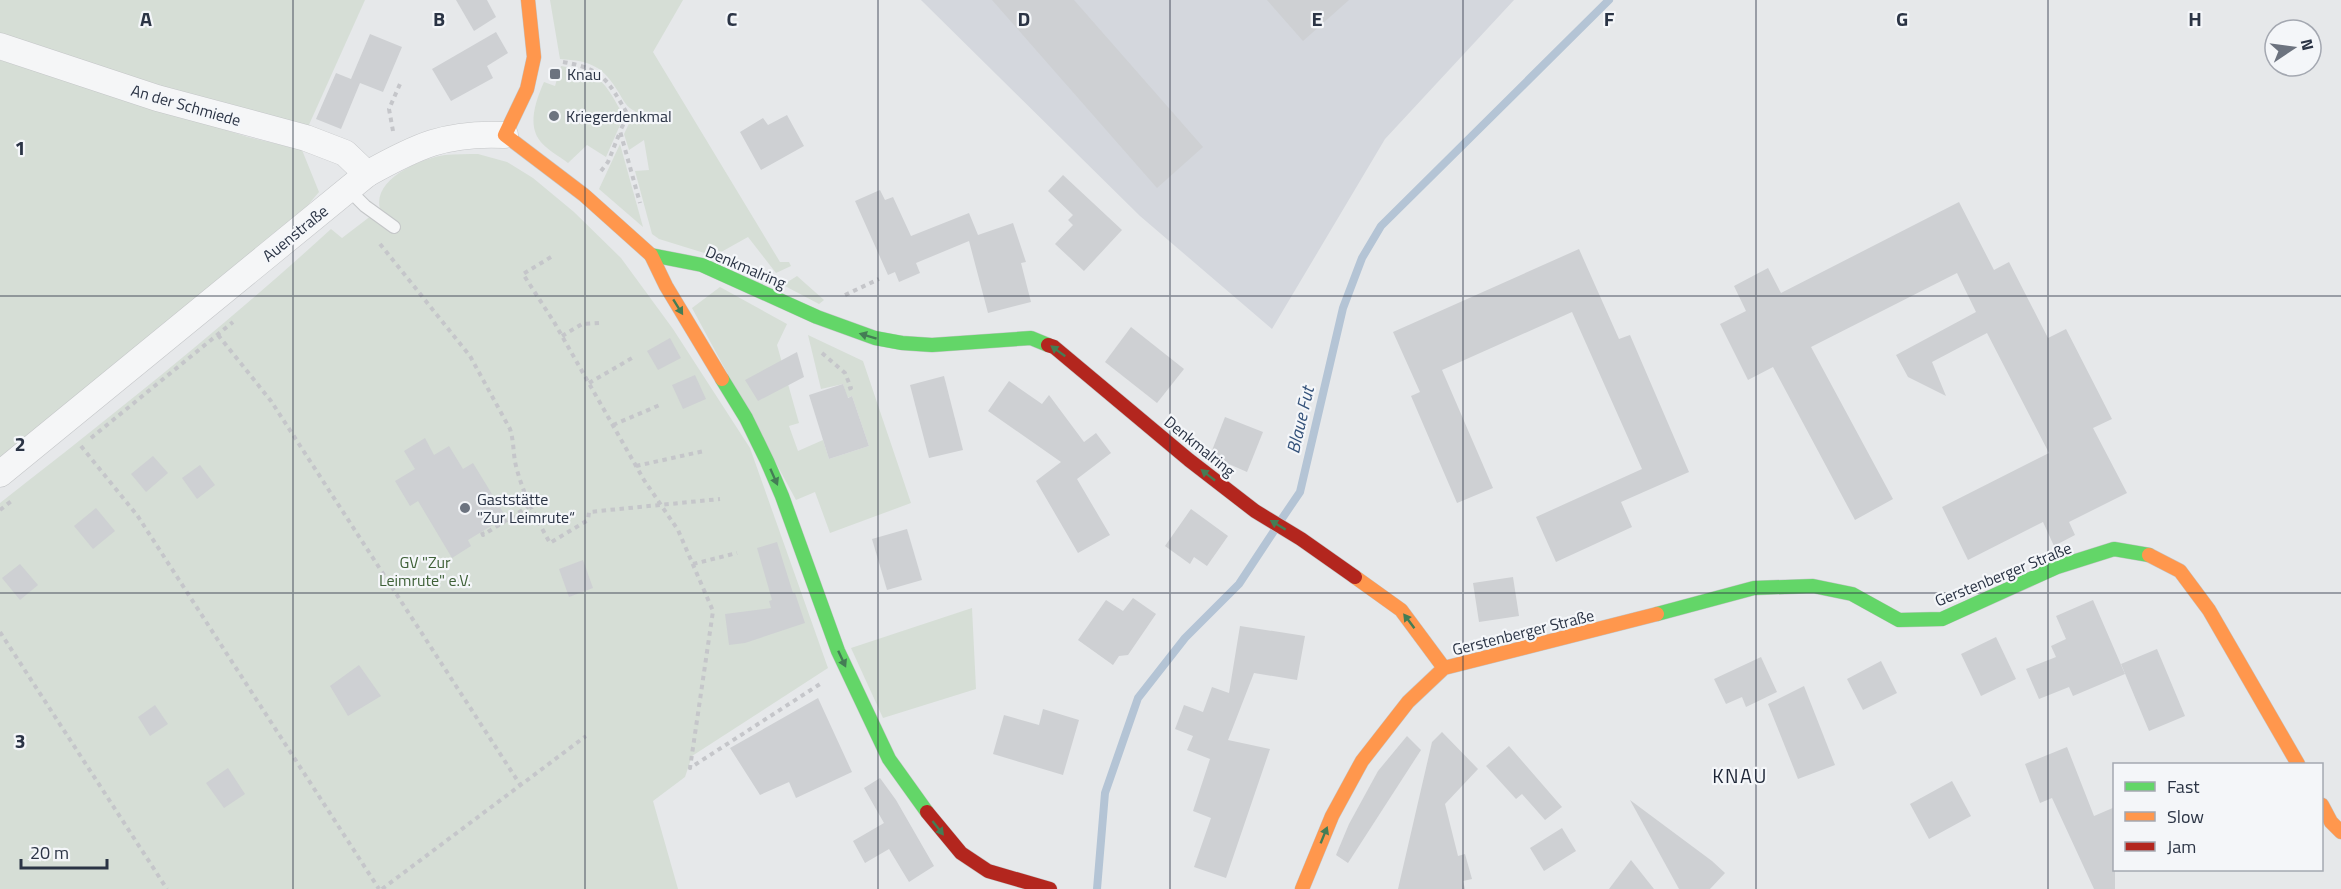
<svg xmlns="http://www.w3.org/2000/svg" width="2341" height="889" font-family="'Titillium Web',sans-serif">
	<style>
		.built { fill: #d4d7dd }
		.green { fill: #d6ded6 }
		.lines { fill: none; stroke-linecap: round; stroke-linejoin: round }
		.stream { stroke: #b4c4d5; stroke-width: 8 }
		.building { fill: #ced0d3 }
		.lane-casing { stroke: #c4c6c8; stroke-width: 14 }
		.street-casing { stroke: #c4c6c8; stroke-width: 27 }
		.fast-casing { stroke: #c4c6c8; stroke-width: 15 }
		.slow-casing { stroke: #c4c6c8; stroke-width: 15 }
		.jam-casing { stroke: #c4c6c8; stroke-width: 15 }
		.path { stroke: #c5c6ca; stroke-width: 4; stroke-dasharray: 4.5 4.5; stroke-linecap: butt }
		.lane { stroke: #f5f6f7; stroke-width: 12 }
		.street { stroke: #f5f6f7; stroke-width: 26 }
		.fast { stroke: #63d668; stroke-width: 14 }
		.slow { stroke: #ff974d; stroke-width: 14 }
		.jam { stroke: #b3261e; stroke-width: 14 }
		.oneway { fill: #447d55 }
		.grid { fill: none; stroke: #2b3445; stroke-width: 1.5; stroke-opacity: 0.55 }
		.poi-dot { fill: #6c737f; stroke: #f4f6f9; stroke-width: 2 }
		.labels { text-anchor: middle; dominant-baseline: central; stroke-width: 4.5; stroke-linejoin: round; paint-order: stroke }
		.poi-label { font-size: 16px; fill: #2b3445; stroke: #f4f6f9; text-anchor: start }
		.street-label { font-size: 16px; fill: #2b3445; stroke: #f4f6f9 }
		.park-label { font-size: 16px; fill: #3f6138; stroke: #f4f6f9 }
		.water-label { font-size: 18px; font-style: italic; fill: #34527a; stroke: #f4f6f9 }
		.quarter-label { font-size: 20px; letter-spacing: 1.5px; fill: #1d2536; stroke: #f4f6f9 }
		.grid-label { font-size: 20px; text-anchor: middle; font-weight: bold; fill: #2b3445; stroke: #f4f6f9; stroke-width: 4.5; stroke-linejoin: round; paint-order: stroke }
	</style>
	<rect width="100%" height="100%" fill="#e6e8ea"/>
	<path class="built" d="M921,0h593l-129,139 -113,190 -132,-113z"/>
	<g class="green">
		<path d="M0,0h365l-57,127 -133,-36 -175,-56z"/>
		<path d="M550,0h133l-30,52 127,210h9l2,4 -15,7 -28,-36 -34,19 -55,-17 -7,-5 -17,-63 14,-1 -5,-30 -15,10 -5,-16 11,-23c-9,-4 -11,-10 -16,-18 -16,-27 -28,-32 -59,-34z"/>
		<path d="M0,60l248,77 54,13 17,42 -11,13 -129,111 -179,144z"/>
		<path d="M561,66c41,7 43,16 63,50l-18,41 -19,-12 -19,18c-9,-7 -24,-15 -30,-25 -10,-17 -1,-40 6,-56l11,4z"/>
		<path d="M620,144l23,83 -44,-38z"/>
		<path d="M478,154l29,8 26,16 41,34 47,46 52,71 77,119 78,220 -136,88 -7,21 -32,24 25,88h-678v-386c113,-88 225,-177 331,-274l11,9 38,-29c-8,-30 42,-51 65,-54 11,-1 22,-1 33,-1z"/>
		<path d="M797,276l27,24 -5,4 -36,-19z"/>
		<path d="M720,287l67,37 -10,21 22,78 -10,3 9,25 25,-11 6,19 40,-13 -17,-50 -5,2 -4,-14 -22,5 -13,-54 55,26 48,142 -81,30 -15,-41 -19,8 -104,-192z"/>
		<path d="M972,608l4,81 -93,29 -32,-70z"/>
	</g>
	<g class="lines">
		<g class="stream">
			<path d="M1281,520l19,-28 43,-184 19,-50 19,-32 228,-226"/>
			<path d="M1097,889l8,-96 33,-95 47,-60 54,-54 35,-53"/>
		</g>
	</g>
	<g class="building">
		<path d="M456,0h31l9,17 -22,14z"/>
		<path d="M992,0h82l129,147 -46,41z"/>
		<path d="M1267,0h82l-46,41z"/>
		<path d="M496,32l12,21 -21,13 6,12 -42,23 -19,-32z"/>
		<path d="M370,34l32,13 -19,45 -23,-9 -19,46 -25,-10 20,-46 15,6z"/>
		<path d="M787,115l17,31 -43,24 -21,-38 23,-14 5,7z"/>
		<path d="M1063,175l59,55 -38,41 -29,-27 18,-19 -5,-5 5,-5 -25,-24z"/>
		<path d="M880,190l5,10 8,-3 18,39 58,-23 9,22 35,-12 13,39 -5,1 10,39 -43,11 -19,-72 -53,22 4,10 -21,9 -4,-10 -7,3 -33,-74z"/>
		<path d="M1959,202l35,68 15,-8 39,76 18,-9 46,90 -19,9 34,65 -58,29 6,13 -21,11 -11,-24 -75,38 -26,-53 107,-54 -62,-120 -55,29 14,34 -38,-19 -12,-22 80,-43 -19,-39 -146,74 82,152 -38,21 -82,-153 -25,13 -28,-56 26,-13 -12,-25 34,-18 13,25z"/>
		<path d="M1579,249l40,90 11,-4 59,137 -68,30 11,25 -76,35 -20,-45 106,-48 -70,-157 -130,58 51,118 -36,15 -46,-107 9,-4 -27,-60z"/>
		<path d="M1131,327l53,42 -27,34 -52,-41z"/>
		<path d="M670,338l11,20 -23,12 -11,-19z"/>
		<path d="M797,352l7,25 -46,24 -13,-21z"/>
		<path d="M695,375l11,24 -23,10 -11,-24z"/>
		<path d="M944,376l19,74 -34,8 -19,-73z"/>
		<path d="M1009,381l33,23 7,-9 35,47 12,-9 15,20 -34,26 33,56 -32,18 -42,-72 25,-19 -73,-51z"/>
		<path d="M843,384l5,14 4,-2 17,50 -40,13 -20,-64z"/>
		<path d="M1225,417l38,15 -16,40 -25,-11 -11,-8z"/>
		<path d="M425,438l9,17 15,-9 14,23 10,-6 33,54 -38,23 3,6 -19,12 -34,-57 -8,5 -15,-25 20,-12 -11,-18z"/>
		<path d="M153,456l15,17 -22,19 -15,-18z"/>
		<path d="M200,465l15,20 -18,14 -15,-21z"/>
		<path d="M96,508l19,23 -22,18 -19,-23z"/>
		<path d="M1191,509l37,27 -21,30 -13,-9 -4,7 -25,-18z"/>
		<path d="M907,529l15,51 -35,10 -15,-51z"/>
		<path d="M777,542l16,51h2l10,30 -60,20 -16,2 -4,-31 46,-6 -2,-7 3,-1 -15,-52z"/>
		<path d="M583,560l10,28 -24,9 -10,-28z"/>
		<path d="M20,564l18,21 -18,15 -18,-22z"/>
		<path d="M1513,577l6,39 -40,6 -6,-39z"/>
		<path d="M1133,598l23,16 -28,41 -9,1 -6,9 -35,-25 28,-40 17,11z"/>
		<path d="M2093,600l32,74 -52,22 -4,-9 -30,12 -13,-30 30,-12 -5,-11 15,-7 -10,-23z"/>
		<path d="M1240,626l65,10 -8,44 -43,-7 -26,67 42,9 -44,129 -32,-11 17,-49 -18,-7 17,-52 -23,-9 6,-14 -18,-7 9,-24 19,7 9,-25 17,6z"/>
		<path d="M1996,637l20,42 -35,17 -20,-42z"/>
		<path d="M2157,649l28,67 -36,15 -28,-67z"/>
		<path d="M1761,657l16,35 -31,15 -4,-10 -16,7 -12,-25z"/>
		<path d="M1881,661l16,32 -34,17 -16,-31z"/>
		<path d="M359,665l22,31 -33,20 -18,-30z"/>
		<path d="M1804,686l31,79 -37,14 -30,-75z"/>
		<path d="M818,698l34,74 -56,26 -7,-16 -29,13 -30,-47z"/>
		<path d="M155,705l13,19 -18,12 -12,-19z"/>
		<path d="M1043,709l36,11 -16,55 -70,-21 11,-39 35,10z"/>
		<path d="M1442,732l36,37 -33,35 13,52 7,-2 7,25 -9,2 2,8h-67l34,-147z"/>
		<path d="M1407,736l14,14 -73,113 -12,-8 13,-31 29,-53z"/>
		<path d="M1509,746l53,61 -17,13 -23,-26 -6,5 -30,-33z"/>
		<path d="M2067,747l27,69 21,-9v82h-21l-42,-91 -12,5 -15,-39z"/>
		<path d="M228,768l17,26 -21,14 -18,-25z"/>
		<path d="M880,778l16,22 38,66 -25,16 -20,-33 -24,14 -12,-22 31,-18 -20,-35z"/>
		<path d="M1952,781l19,35 -42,23 -19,-35z"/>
		<path d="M1630,800l82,61 13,12 -15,16h-31z"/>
		<path d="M1562,828l14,23 -32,20 -14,-23z"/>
		<path d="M1631,860l23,29h-45z"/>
	</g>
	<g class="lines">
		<defs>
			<path id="lane" d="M348,189l17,17 29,21"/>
			<g id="street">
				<path d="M0,46l157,52 149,40 39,15 22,21"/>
				<path d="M0,474l367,-300c50,-28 79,-42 138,-39"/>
			</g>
			<g id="fast">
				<path d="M651,255l51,10 115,52 58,21 27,5 30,2 99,-7 17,7"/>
				<path d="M722,379l24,39 21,43 15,35 56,155 51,108 38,53"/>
				<path d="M1657,614l97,-26 59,-2 39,8 47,26 43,-1 115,-52 57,-18 35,6"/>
			</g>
			<g id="slow">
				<path d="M528,0l6,57 -7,32 -22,46 79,60 67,60 15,31 56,93"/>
				<path d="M2149,555l31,16 29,39 89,154"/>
				<path d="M1355,577l46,33 43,58"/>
				<path d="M2322,805l9,17 10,10"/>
				<path d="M1302,889l30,-73 30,-55 46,-59 36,-34 213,-54"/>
			</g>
			<g id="jam">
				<path d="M1048,345l6,2 135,113 66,51 46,28 54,38"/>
				<path d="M927,812l34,41 27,18 62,18"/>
			</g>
		</defs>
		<use href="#lane" class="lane-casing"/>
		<use href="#street" class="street-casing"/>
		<use href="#fast" class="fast-casing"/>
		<use href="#slow" class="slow-casing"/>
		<use href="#jam" class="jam-casing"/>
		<g class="path">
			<path d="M563,62c41,7 45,19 65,53l-8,16 20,72"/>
			<path d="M393,131l-4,-22 11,-25"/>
			<path d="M601,171l7,-9 12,-30"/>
			<path d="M380,244l90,112 40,73c4,12 3,25 6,37 7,28 20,52 34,77l38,-23 1,-8 131,-13"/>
			<path d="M551,257l-28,17 31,48 90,158 34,50 35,81 -23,157 130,-84"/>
			<path d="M845,295l34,-16"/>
			<path d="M218,335l53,66 250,385"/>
			<path d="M562,336l20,-12 17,-1"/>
			<path d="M822,353l23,20 6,15 -6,2"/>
			<path d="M589,383l43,-25"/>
			<path d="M613,425l49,-21"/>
			<path d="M91,438l142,-116"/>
			<path d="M81,446l56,69 242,374"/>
			<path d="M636,466l68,-15"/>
			<path d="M0,510l14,-11"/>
			<path d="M482,532l1,3 46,-29"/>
			<path d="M693,564l44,-11"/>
			<path d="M0,632l167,257"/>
			<path d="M382,889l204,-153"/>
		</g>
		<use href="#lane" class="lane"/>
		<use href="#street" class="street"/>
		<use href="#fast" class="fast"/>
		<use href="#slow" class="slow"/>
		<use href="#jam" class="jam"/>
	</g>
	<defs><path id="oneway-solid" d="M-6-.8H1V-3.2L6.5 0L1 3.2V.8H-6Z" transform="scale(1.5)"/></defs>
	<g class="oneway">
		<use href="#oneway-solid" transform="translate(678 307) rotate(58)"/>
		<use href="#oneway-solid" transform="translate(868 336) rotate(-163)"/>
		<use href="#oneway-solid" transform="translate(1058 351) rotate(-144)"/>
		<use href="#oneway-solid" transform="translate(1208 475) rotate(-142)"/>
		<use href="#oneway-solid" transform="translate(774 477) rotate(66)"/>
		<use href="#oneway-solid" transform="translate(1278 525) rotate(-149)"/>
		<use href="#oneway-solid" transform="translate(1409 621) rotate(-127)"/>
		<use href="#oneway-solid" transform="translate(842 659) rotate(65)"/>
		<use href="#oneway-solid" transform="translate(938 828) rotate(52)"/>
		<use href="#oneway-solid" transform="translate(1324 835) rotate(-68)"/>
	</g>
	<path class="grid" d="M293,0v889M585,0v889M878,0v889M1170,0v889M1463,0v889M1756,0v889M2048,0v889M0,296h2341M0,593h2341"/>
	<g class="poi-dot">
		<rect x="549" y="68" width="12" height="12" rx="3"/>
		<circle cx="554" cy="116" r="6"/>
		<circle cx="465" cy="508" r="6"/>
	</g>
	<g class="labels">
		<g class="poi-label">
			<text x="567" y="74">Knau</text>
			<text x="566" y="116">Kriegerdenkmal</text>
			<text x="477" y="499">Gaststätte<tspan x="477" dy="18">"Zur Leimrute“</tspan></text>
		</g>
		<g class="street-label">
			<text transform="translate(186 105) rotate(16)">An der Schmiede</text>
			<text transform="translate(295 233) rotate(-39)">Auenstraße</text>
			<text transform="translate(746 267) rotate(23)">Denkmalring</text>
			<text transform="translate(1200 446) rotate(39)">Denkmalring</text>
			<text transform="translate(2003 574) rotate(-22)">Gerstenberger Straße</text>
			<text transform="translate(1523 632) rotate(-14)">Gerstenberger Straße</text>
		</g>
		<g class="park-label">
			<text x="425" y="562">GV "Zur<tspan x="425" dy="18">Leimrute" e.V.</tspan></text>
		</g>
		<g class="water-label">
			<text transform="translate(1300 420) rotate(-77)">Blaue Fut</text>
		</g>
		<g class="quarter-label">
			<text x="1740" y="775">KNAU</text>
		</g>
	</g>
	<g class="grid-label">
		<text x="146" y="26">A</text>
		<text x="439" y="26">B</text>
		<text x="732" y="26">C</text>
		<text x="1024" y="26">D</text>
		<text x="1317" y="26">E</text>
		<text x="1609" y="26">F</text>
		<text x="1902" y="26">G</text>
		<text x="2195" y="26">H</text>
		<text x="20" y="155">1</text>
		<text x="20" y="451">2</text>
		<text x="20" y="748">3</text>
	</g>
	<rect x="2113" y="763" width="210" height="108" fill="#f4f6f9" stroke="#a4a8b1" stroke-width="1.5"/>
	<rect x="2125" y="782" width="30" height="9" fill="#63d668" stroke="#a4a8b1" stroke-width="1.5"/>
	<text x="2167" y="793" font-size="18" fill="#2b3445">Fast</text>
	<rect x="2125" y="812" width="30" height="9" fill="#ff974d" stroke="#a4a8b1" stroke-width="1.5"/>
	<text x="2167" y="823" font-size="18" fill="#2b3445">Slow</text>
	<rect x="2125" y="842" width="30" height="9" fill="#b3261e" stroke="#a4a8b1" stroke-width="1.5"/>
	<text x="2167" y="853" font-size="18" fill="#2b3445">Jam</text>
	<g transform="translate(2293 48) rotate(77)"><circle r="28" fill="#f4f6f9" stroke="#a4a8b1" stroke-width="1.5"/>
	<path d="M0-4.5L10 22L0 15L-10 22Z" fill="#6c737f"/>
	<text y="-9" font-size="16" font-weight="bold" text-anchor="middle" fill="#2b3445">N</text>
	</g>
	<path d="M21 859v9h86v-9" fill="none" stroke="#2b3445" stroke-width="3"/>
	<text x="30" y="859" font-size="18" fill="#2b3445" stroke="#f4f6f9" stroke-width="4.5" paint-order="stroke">20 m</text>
</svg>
